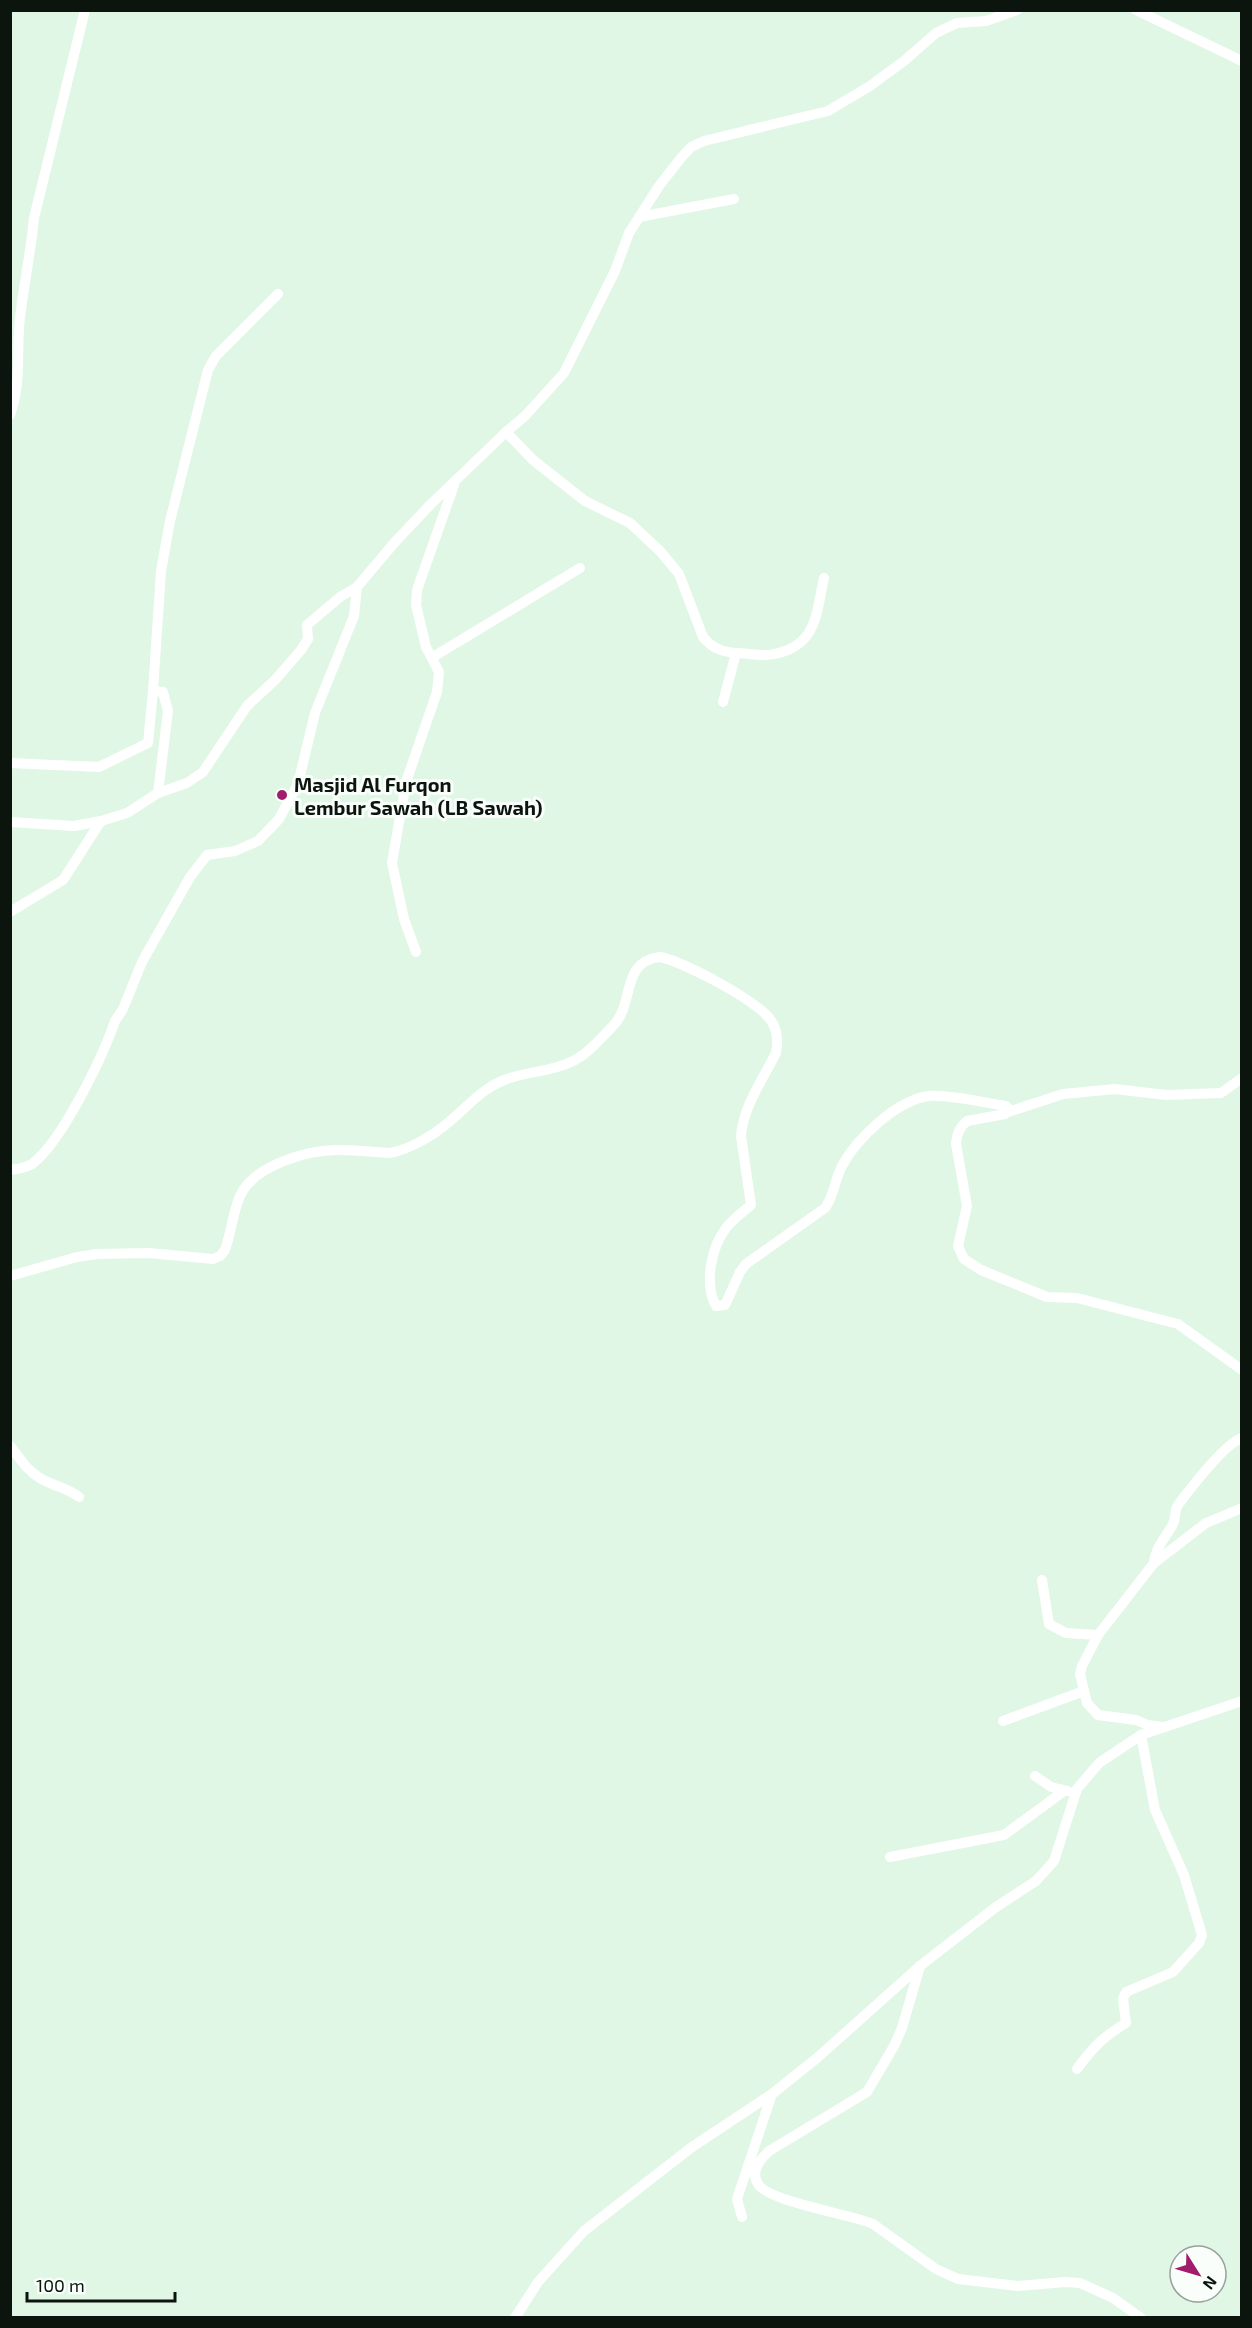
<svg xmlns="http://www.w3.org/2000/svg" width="1252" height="2328" font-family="'Exo 2',sans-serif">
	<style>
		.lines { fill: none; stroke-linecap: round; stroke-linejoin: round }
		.minor { stroke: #fff; stroke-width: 10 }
		.poi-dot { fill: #a11e6d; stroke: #f9fefa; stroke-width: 2 }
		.labels { text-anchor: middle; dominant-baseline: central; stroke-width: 6; stroke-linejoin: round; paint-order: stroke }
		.poi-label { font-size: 20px; font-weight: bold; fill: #0c140e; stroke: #f9fefa; text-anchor: start }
	</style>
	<rect width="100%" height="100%" fill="#dff7e4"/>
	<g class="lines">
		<g class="minor">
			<path d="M1136,10l106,51"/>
			<path d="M639,217l95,-18"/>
			<path d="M10,415c13,-35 5,-70 11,-105 4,-31 10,-61 13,-92l51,-208"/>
			<path d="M506,432l27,28 52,41 45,22 30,28 19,23 24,63c9,11 19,15 33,16l-13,49"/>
			<path d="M736,653c11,0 26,4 38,1 43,-8 42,-40 50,-76"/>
			<path d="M433,657l147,-89"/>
			<path d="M153,691l8,-120 9,-50 38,-151 8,-14 62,-62"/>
			<path d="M10,763l89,4 49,-24 5,-52 10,1 5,19 -10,82 -31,20 -26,8 -38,59 -53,32"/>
			<path d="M158,793l29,-10 16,-11 44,-66 29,-27 25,-29 7,-11 -1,-14 33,-28 17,-10"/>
			<path d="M10,822l64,4 27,-5"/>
			<path d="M416,952l-12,-33 -12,-56 14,-81 31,-90 2,-20 -13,-25 -10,-42 1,-15 37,-105"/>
			<path d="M1008,1112l55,-18 52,-5 51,6 55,-2 21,-15"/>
			<path d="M10,1170c8,-1 16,-2 22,-6 30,-22 71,-108 83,-143l8,-12 19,-47 48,-85 17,-22 28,-4 23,-10 21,-22 19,-35 17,-71 39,-97 3,-29 38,-45 36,-38 75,-72 19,-16 39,-43 51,-102 14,-38 30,-47 22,-28 10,-11 13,-6 124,-30 42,-25 34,-25 32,-28 21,-10 29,-2 31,-11"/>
			<path d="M10,1276l67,-19 20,-3 52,-1 64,6 7,-3 5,-6c6,-17 8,-38 15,-54 14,-31 68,-46 98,-46 17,0 35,2 52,3 21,-4 44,-18 60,-32 14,-11 26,-26 42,-35 24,-15 54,-12 79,-24 16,-7 29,-23 41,-35 24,-23 7,-65 48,-70 24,5 99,44 112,65 6,10 6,20 4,31 -13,26 -33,54 -35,83l10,69c-8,7 -18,14 -25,23 -15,20 -22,56 -10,78l9,-1 15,-33 6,-8 79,-56c9,-12 10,-29 17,-42 15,-28 55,-66 87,-70 20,-2 56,7 77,10l3,3 -4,5 -38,7c-8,7 -10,13 -11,23l11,62 -9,40 6,13 17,11 66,27 30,1 101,26 64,46"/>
			<path d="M10,1446c10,12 16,24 30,32 12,8 27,9 39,19"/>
			<path d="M1154,1563c1,-16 12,-25 19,-39 3,-6 1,-13 5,-19 12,-16 46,-61 64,-67"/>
			<path d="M1042,1580l7,44 17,9 32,2"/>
			<path d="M1003,1721l81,-30"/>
			<path d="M1162,1727l-14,-2 -12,-5 -38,-5 -11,-12 -7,-29 2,-8 16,-31 56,-72 52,-40 36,-15"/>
			<path d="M1035,1776l16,11 17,4"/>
			<path d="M890,1857l114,-22 60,-44"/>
			<path d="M920,1966l-18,62 -8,18 -27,46 -98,59c-9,9 -19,20 -11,33 11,18 93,30 115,40l63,45 22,10 60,7 47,-4 15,1 33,15 28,20"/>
			<path d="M1077,2069c16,-22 26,-32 49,-46l-3,-24 3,-7 47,-20 26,-29 3,-8 -18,-60 -29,-65 -14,-75"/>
			<path d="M742,2217l-5,-18 35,-105"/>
			<path d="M515,2318l23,-36 46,-51 108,-84 80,-53 45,-36 103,-92 76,-59 40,-26 18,-20 23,-72 22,-26 42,-28 101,-34"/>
		</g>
	</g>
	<circle class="poi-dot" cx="282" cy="795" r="6"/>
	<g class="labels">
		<g class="poi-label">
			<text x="294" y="784">Masjid Al Furqon<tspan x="294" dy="23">Lembur Sawah (LB Sawah)</tspan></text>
		</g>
	</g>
	<rect width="1252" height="2328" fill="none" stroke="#0c140e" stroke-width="24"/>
	<g transform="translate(1198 2274) rotate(127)"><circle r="28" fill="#f9fefa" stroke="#9aa09c" stroke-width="1.5"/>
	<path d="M0-4.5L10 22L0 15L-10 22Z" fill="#a11e6d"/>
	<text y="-9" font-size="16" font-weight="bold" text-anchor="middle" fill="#0c140e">N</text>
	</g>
	<path d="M27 2292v9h148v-9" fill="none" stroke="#0c140e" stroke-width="3"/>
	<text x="36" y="2292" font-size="18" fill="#0c140e" stroke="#f9fefa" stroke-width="4.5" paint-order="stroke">100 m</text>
</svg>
